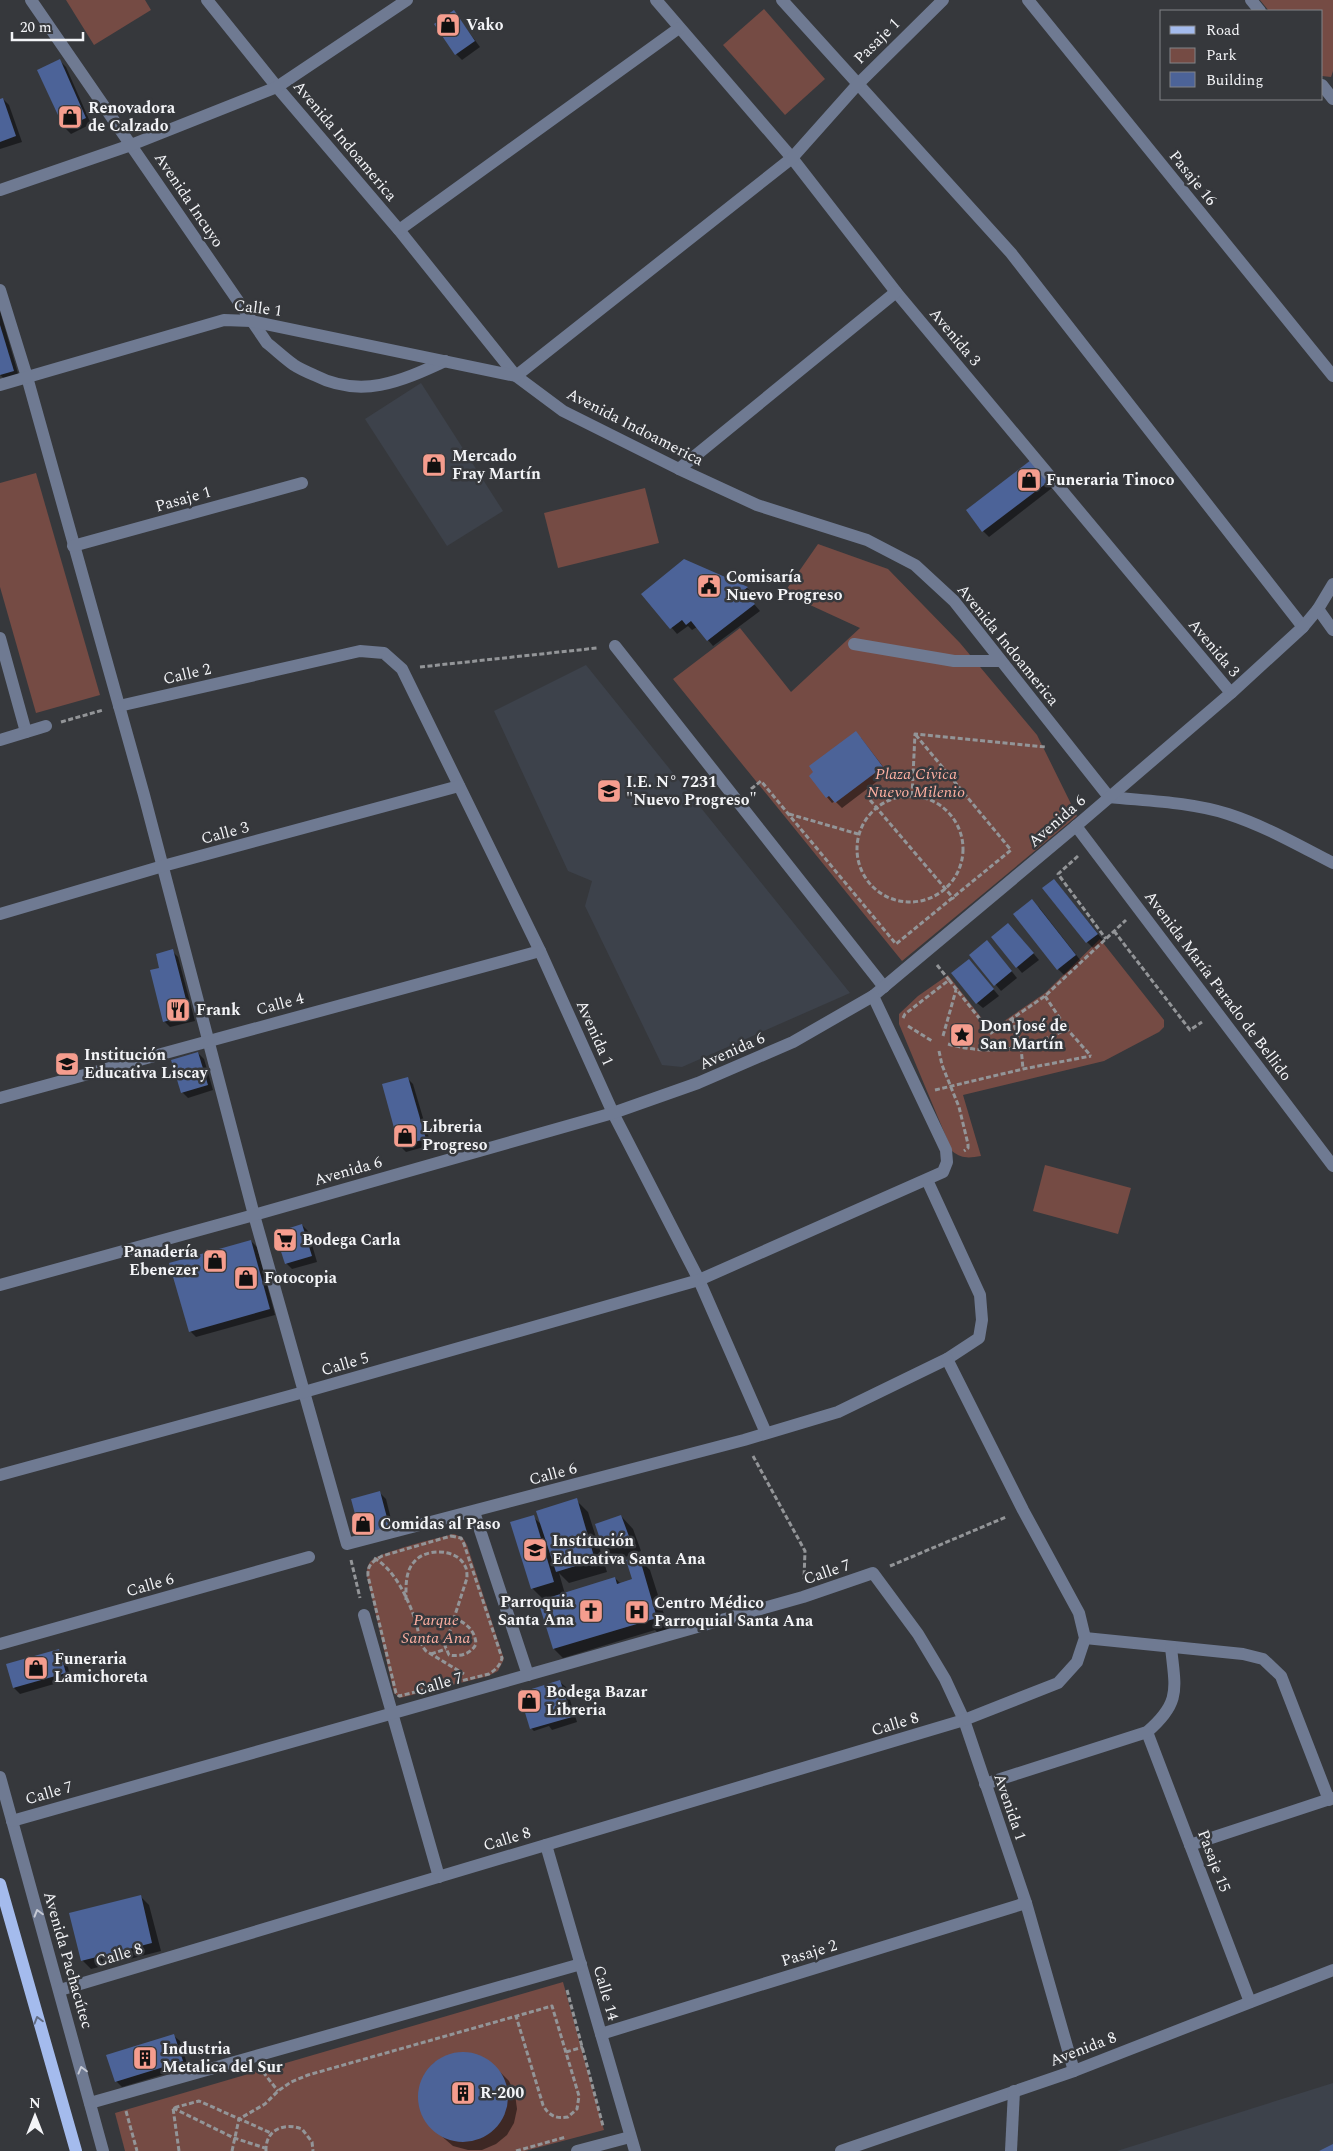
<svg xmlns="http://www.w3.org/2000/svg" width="1333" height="2151" font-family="Spectral,serif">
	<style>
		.built { fill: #3d424b }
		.green { fill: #754b44 }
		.shadow { fill: #0007 }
		.building { fill: #4c6398 }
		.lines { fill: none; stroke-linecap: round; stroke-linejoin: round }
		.path { stroke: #939598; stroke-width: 3; stroke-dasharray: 5 2.5; stroke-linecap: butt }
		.minor { stroke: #6f7a92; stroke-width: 12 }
		.major { stroke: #a4bbed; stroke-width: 12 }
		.oneway { stroke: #c5c9d4 }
		.oneway2 { stroke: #626c83 }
		.labels { text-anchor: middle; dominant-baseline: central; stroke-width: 5; stroke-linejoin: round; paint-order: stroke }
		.poi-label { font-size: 16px; font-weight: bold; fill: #f3f4f7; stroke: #36383c; text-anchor: start }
		.street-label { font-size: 16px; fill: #f3f4f7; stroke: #36383c }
		.park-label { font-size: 16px; font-style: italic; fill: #fdafa1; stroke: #36383c }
	</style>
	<rect width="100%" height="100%" fill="#36383c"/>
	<g class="built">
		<path d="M421,383l82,128 -56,35 -82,-127z"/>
		<path d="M586,665l264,328 -168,74 -20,-2 -77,-159 7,-25 -24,-10 -74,-160z"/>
		<path d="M1333,2083v68h-216z"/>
	</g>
	<g class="green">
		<path d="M66,0h79l6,10 -57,35z"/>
		<path d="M1260,0h73v71l-2,6 -9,-1v-65h-53z"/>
		<path d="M764,9l61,70 -40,36 -62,-70z"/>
		<path d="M36,473l64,222 -64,18 -36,-126v-104z"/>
		<path d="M645,488l14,55 -101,25 -14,-55z"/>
		<path d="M818,544l70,25 72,74 77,92 40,81 -175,145 -229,-282 67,-51 51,64 69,-64 -76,-35z"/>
		<path d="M1100,939l64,81v7l-5,5 -55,29 -141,34 18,61c-12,2 -19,3 -29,-5l-53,-127v-10l19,-18 30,-21 43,55 54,-37z"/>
		<path d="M1045,1165l86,23 -13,46 -85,-23z"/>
		<path d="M454,1534l9,4 4,7 37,114 -6,12 -10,5 -88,22 -6,-5 -25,-108c-2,-8 -4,-16 1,-23 6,-9 70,-25 84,-28z"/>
		<path d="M563,1982l41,148 -79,21h-400l-10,-38z"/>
	</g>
	<g class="shadow">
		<path d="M454,12l26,35 -18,13 -6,-6z"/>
		<path d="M60,61l6,6 25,57 -20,10 -6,-6 -26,-58z"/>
		<path d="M3,99l6,6 13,37 -22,7v-49z"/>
		<path d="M0,311l19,66 -13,3 -6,-5z"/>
		<path d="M1031,462l21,26 -63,49 -6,-6z"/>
		<path d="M684,561l63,27 6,5 -5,4 12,14 -47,35 -16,-19 -5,3 -4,-4 -11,8 -34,-40z"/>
		<path d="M861,738l27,35 -46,35 -7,-7 -3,2 -5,-6z"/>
		<path d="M1059,886l44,54 -10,8 -6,-6z"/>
		<path d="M1038,906l43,55 -17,14 -6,-6z"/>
		<path d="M1014,930l25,30 -17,13 -5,-6z"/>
		<path d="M993,948l24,30 -16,13 -30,-36z"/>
		<path d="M172,951l6,6 17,64 -25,6 -6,-6 -3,-52z"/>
		<path d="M974,966l25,30 -16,12 -6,-5z"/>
		<path d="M198,1053l6,6 9,31 -25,8 -6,-6z"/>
		<path d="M407,1078l6,6 18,61 -25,7 -6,-6 -16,-61z"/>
		<path d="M302,1225l6,6 9,31 -25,7 -6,-6z"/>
		<path d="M251,1241l6,6 18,68 -79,22 -6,-6z"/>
		<path d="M380,1493l6,6 9,36 -29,-1 -6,-6z"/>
		<path d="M576,1500l12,12 19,60 -38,11 -10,-10 6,21 50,-16 6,6 11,-3 6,-23 12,12 19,60 -11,3 -3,-3 -92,28 -9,-9 -10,-49 -12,-12 1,-71 10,9z"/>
		<path d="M621,1516l12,13 8,22 -24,9 -12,-12 -8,-24z"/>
		<path d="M59,1650l6,6 6,23 -51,15 -6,-6z"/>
		<path d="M560,1682l6,5 11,35 -25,8 -3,-4 -15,5 -3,-3z"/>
		<path d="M140,1896l9,9 12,46 -70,18 -9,-9z"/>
		<path d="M174,2036l6,5 8,26 -66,20 -6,-6z"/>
		<path d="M461,2053l15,2 13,6 20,20 6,13 2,15 -3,14 -7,12 -11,9 -14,6h-14l-15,-4 -21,-18 -9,-12 -4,-14 1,-14 5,-14 9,-11 13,-7z"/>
	</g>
	<g class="building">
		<path d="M454,10l21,31 -20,14 -21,-31z"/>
		<path d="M60,59l26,59 -22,10 -27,-58z"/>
		<path d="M3,98l13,38 -16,6v-43z"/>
		<path d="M0,325l14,46 -14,4z"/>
		<path d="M1031,460l17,22 -66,50 -16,-22z"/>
		<path d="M684,559l64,28 -5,4 12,13 -48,37 -16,-20 -5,4 -4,-5 -12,9 -29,-35z"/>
		<path d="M856,731l27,36 -48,36 -6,-7 -3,2 -17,-22 4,-4 -4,-6z"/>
		<path d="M1054,879l44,55 -12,9 -44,-55z"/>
		<path d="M1032,899l44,56 -19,15 -44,-56z"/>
		<path d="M1008,923l26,30 -18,15 -25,-31z"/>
		<path d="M987,940l25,31 -18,15 -25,-31z"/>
		<path d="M173,949l17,66 -27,7 -13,-52 9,-2 -3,-14z"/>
		<path d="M969,959l25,30 -18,15 -25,-31z"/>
		<path d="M198,1052l10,33 -27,8 -10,-33z"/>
		<path d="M408,1077l18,62 -27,7 -17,-62z"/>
		<path d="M302,1224l10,32 -27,8 -9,-28 4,-5z"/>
		<path d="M251,1240l19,69 -81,23 -20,-69z"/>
		<path d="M380,1491l10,38 -16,5 -2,-8 -13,3 -8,-30z"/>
		<path d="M577,1498l18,62 -39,12 -20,-61z"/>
		<path d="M534,1515l20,67 -23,7 -21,-67z"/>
		<path d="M621,1515l9,24 -27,9 -8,-24z"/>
		<path d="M639,1556l18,62 -104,31 -15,-48 77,-24 2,7 15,-5 -6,-19z"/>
		<path d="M59,1649l7,24 -53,15 -7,-24z"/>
		<path d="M560,1680l12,37 -42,12 -11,-36z"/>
		<path d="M141,1895l11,48 -71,18 -12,-48z"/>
		<path d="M174,2034l9,27 -68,21 -9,-27z"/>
		<circle cx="463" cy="2097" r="45"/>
		<path d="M1333,2144v7h-14z"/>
	</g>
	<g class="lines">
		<g class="path">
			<path d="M420,667l177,-19"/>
			<path d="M61,722l42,-12"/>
			<path d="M751,789l10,-8 135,163 115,-94 -96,-116"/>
			<circle cx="910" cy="849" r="53"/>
			<path d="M912,796l3,-62 131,13"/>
			<path d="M870,800l84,99"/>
			<path d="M789,814l69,20"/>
			<path d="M1078,856l-20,18 48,65"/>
			<path d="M1114,931l76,99 12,-8"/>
			<path d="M937,965l12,15"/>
			<path d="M1045,996l22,33 24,27"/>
			<path d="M903,1018l2,-4 44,-34 42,53 54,-37 81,-76"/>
			<path d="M1012,1018l9,29 2,22"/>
			<path d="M908,1026l24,15"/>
			<path d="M943,1036l13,-46"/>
			<path d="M948,1044c43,12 80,5 119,-15"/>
			<path d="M939,1051l3,14 17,42 9,37v4l-4,3"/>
			<path d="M935,1090l88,-21 68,-13"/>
			<path d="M753,1456l52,95 -1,28"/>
			<path d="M451,1536l10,2 3,6 38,114c-2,8 -7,12 -13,16l-90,22 -3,-3 -28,-117c-1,-11 5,-15 14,-20z"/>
			<path d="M374,1558c21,12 33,39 41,61 4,11 3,23 11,32l38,23"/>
			<path d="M351,1560l9,38"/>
			<path d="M890,1566l116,-49"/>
			<path d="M406,1600c0,-13 -1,-28 8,-38 11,-14 43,-14 51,4 2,3 2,8 2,12l-22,68 4,9c11,2 22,-1 27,-11 -1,-14 -10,-21 -22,-26"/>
			<path d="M431,1654l15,-5"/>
			<path d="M567,1990l36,136"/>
			<path d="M566,2052l17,-5"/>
			<path d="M263,2072l15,19"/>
			<path d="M173,2108l61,30 31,10"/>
			<path d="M126,2111l11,40"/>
			<path d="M179,2151l-6,-43 26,-7 72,32"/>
			<path d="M232,2151l7,-32 26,-15 13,-13 13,-9 17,-7 244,-69 27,90 -2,13 -9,8c-12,2 -19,-1 -25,-12l-27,-89"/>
			<path d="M266,2151c-1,-21 18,-29 36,-22l10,13 1,9"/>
			<path d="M516,2151l50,-14"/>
		</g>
		<g class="minor">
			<path d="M31,0l236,343c9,7 17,15 27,22 6,4 13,7 20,10 47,24 86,7 131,-14"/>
			<path d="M207,0l70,87 122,143 117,146 47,35 116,58 78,36 110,35 48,25 39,36 155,196c39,4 81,5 119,17 37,12 70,31 105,49"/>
			<path d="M656,0l136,158 104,134 335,401"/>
			<path d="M782,0l229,253 292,374"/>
			<path d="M1028,0l305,376"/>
			<path d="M1251,0l9,11"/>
			<path d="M1322,85l11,14"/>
			<path d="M0,190l131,-45 146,-58 130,-87"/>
			<path d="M399,230l280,-202"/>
			<path d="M0,290l27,87 117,418 110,420 93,329 397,-104 94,-28 109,-53 32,-21 3,-18 -2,-25 -53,-115"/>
			<path d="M0,385l224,-65 27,1 265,55 276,-218 65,-73 86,-85"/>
			<path d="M679,469l217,-177"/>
			<path d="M73,546l229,-63"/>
			<path d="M1318,609l15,21"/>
			<path d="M0,638l26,94"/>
			<path d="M854,644l100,17h47"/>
			<path d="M615,646l269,341"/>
			<path d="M119,706l241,-55 24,2 18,16 138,282 73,162 86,167 67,153"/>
			<path d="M0,740l46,-14"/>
			<path d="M1076,826l257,340"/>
			<path d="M0,914l163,-48 296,-80"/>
			<path d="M0,1098l540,-147"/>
			<path d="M0,1285l254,-70 359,-102 85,-30 95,-41 80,-46 203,-170 155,-133 72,-66 15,-18 15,-25"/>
			<path d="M0,1475l304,-83 395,-112 244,-108 4,-10 -1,-12 -73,-154"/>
			<path d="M474,1512l54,163"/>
			<path d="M364,1615l75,262"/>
			<path d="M1085,1638l158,16 20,5 18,17 48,124"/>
			<path d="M0,1644l309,-87"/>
			<path d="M1147,1732l103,270"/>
			<path d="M0,1777l103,374"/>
			<path d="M985,1784l162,-52c35,-30 28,-44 24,-85"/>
			<path d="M12,1821l791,-224 70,-24 45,61 27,45 19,41 62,183 48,168"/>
			<path d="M546,1845l89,306"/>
			<path d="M1190,1845l143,-47"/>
			<path d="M60,1990l904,-270 94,-37 19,-21 8,-24 -6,-25 -56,-103 -76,-151"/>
			<path d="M601,2034l425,-131"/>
			<path d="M90,2103l491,-139"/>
			<path d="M577,2151l53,-14"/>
			<path d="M841,2151l233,-80 259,-101"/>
			<path d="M1011,2151l3,-60"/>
		</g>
		<path class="major" d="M0,1884l76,267"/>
	</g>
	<defs><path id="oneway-chevron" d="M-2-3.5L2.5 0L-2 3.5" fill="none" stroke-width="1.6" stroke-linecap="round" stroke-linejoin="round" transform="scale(1.25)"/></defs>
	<g class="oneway">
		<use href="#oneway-chevron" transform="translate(38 1913) rotate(-106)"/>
		<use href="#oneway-chevron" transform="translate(82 2070) rotate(-105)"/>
	</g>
	<use class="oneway2" href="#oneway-chevron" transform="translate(38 2020) rotate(-106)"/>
	<defs>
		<symbol id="shop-square" viewBox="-11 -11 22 22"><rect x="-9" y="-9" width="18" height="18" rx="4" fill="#f59d8e" stroke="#36383c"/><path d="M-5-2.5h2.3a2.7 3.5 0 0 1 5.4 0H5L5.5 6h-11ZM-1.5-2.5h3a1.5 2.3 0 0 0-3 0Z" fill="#111"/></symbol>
		<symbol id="civic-square" viewBox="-11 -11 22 22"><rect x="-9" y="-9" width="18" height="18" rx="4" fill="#f59d8e" stroke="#36383c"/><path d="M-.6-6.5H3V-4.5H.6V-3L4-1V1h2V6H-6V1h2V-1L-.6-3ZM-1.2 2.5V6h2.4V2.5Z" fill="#111"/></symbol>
		<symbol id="school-square" viewBox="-11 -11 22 22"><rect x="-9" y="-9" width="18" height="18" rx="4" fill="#f59d8e" stroke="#36383c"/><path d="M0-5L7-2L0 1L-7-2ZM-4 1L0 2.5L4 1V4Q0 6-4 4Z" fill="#111"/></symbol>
		<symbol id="restaurant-square" viewBox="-11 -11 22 22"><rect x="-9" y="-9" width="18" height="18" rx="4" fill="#f59d8e" stroke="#36383c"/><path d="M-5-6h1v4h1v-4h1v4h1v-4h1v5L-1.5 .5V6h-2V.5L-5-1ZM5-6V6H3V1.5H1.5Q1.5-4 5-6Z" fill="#111"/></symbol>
		<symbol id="sight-square" viewBox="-11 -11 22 22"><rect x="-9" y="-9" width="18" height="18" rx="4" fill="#f59d8e" stroke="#36383c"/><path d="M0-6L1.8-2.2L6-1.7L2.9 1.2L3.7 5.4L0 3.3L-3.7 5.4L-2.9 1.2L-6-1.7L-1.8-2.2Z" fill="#111"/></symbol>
		<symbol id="supermarket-square" viewBox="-11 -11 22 22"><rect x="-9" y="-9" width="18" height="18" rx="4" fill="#f59d8e" stroke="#36383c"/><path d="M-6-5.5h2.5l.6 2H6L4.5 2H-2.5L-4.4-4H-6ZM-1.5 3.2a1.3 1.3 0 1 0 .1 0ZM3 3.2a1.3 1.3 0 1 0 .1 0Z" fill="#111"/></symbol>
		<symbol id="church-square" viewBox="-11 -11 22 22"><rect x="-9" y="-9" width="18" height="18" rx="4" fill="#f59d8e" stroke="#36383c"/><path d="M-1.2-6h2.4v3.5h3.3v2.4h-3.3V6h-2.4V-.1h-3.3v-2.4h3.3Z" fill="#111"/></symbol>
		<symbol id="hospital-square" viewBox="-11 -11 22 22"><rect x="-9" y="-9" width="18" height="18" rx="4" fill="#f59d8e" stroke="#36383c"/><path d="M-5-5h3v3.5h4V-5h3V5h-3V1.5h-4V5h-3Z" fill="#111"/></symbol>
		<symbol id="building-square" viewBox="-11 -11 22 22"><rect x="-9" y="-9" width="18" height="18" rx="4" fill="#f59d8e" stroke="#36383c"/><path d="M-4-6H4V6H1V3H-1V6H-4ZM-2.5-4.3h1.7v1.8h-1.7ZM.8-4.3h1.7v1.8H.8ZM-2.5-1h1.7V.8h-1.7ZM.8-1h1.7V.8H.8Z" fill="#111"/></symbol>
	</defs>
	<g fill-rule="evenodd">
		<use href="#shop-square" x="434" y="11" width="28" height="28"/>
		<use href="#shop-square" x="56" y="103" width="28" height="28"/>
		<use href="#shop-square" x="420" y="451" width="28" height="28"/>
		<use href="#shop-square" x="1015" y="466" width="28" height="28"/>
		<use href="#civic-square" x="695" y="572" width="28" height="28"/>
		<use href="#school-square" x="595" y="777" width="28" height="28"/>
		<use href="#restaurant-square" x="164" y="996" width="28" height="28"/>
		<use href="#sight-square" x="948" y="1021" width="28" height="28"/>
		<use href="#school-square" x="53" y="1050" width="28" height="28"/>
		<use href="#shop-square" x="391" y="1122" width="28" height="28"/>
		<use href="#supermarket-square" x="271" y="1226" width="28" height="28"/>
		<use href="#shop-square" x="201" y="1247" width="28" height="28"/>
		<use href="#shop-square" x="232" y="1264" width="28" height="28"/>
		<use href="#shop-square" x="349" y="1510" width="28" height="28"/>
		<use href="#school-square" x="521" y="1536" width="28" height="28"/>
		<use href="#church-square" x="577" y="1597" width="28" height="28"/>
		<use href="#hospital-square" x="623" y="1598" width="28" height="28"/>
		<use href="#shop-square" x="22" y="1654" width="28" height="28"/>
		<use href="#shop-square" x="515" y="1687" width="28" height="28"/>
		<use href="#building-square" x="131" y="2044" width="28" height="28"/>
		<use href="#building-square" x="449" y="2079" width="28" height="28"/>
	</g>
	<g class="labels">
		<g class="poi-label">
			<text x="466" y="25">Vako</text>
			<text x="88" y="108">Renovadora<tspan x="88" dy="18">de Calzado</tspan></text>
			<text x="452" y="456">Mercado<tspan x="452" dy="18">Fray Martín</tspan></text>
			<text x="1046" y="480">Funeraria Tinoco</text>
			<text x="726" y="577">Comisaría<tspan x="726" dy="18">Nuevo Progreso</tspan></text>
			<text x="626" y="782">I.E. N° 7231<tspan x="626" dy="18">"Nuevo Progreso"</tspan></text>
			<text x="196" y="1010">Frank</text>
			<text x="980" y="1026">Don José de<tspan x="980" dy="18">San Martín</tspan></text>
			<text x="84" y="1055">Institución<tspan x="84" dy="18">Educativa Liscay</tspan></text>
			<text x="422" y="1127">Libreria<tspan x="422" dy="18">Progreso</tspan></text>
			<text x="302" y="1240">Bodega Carla</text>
			<text x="198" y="1252" text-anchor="end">Panadería<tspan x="198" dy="18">Ebenezer</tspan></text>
			<text x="264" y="1278">Fotocopia</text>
			<text x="380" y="1524">Comidas al Paso</text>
			<text x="552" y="1541">Institución<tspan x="552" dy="18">Educativa Santa Ana</tspan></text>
			<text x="574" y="1602" text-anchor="end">Parroquia<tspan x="574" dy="18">Santa Ana</tspan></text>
			<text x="654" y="1603">Centro Médico<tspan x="654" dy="18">Parroquial Santa Ana</tspan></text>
			<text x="54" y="1659">Funeraria<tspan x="54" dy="18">Lamichoreta</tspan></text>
			<text x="546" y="1692">Bodega Bazar<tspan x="546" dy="18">Libreria</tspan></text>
			<text x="162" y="2049">Industria<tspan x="162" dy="18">Metalica del Sur</tspan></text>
			<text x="480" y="2093">R-200</text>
		</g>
		<g class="street-label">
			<text transform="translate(877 41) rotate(-45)">Pasaje 1</text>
			<text transform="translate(345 141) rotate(50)">Avenida Indoamerica</text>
			<text transform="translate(1193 178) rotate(51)">Pasaje 16</text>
			<text transform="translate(189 200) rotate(56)">Avenida Incuyo</text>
			<text transform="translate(258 308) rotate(7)">Calle 1</text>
			<text transform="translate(955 337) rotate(50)">Avenida 3</text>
			<text transform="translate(635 427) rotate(27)">Avenida Indoamerica</text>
			<text transform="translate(183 499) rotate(-16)">Pasaje 1</text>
			<text transform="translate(1008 645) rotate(51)">Avenida Indoamerica</text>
			<text transform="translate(1214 648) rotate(50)">Avenida 3</text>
			<text transform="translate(187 674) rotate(-13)">Calle 2</text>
			<text transform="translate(1057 821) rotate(-41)">Avenida 6</text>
			<text transform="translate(225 833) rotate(-15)">Calle 3</text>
			<text transform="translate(1218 986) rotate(53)">Avenida María Parado de Bellido</text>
			<text transform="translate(280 1004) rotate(-15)">Calle 4</text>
			<text transform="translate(595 1033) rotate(66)">Avenida 1</text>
			<text transform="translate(732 1051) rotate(-24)">Avenida 6</text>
			<text transform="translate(348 1171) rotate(-16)">Avenida 6</text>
			<text transform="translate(345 1364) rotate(-16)">Calle 5</text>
			<text transform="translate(553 1474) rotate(-15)">Calle 6</text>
			<text transform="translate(827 1572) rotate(-19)">Calle 7</text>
			<text transform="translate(150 1585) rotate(-16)">Calle 6</text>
			<text transform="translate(439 1684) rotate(-16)">Calle 7</text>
			<text transform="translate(895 1724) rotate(-17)">Calle 8</text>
			<text transform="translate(49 1793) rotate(-16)">Calle 7</text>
			<text transform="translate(1010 1807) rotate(71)">Avenida 1</text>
			<text transform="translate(507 1839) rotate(-17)">Calle 8</text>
			<text transform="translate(1214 1861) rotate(69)">Pasaje 15</text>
			<text transform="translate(809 1953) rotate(-17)">Pasaje 2</text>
			<text transform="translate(119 1955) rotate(-17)">Calle 8</text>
			<text transform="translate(68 1960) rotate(74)">Avenida Pachacútec</text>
			<text transform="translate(606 1993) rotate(74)">Calle 14</text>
			<text transform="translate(1083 2049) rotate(-21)">Avenida 8</text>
		</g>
		<g class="park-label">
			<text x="916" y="774">Plaza Cívica<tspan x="916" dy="18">Nuevo Milenio</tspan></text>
			<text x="436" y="1620">Parque<tspan x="436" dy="18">Santa Ana</tspan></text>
		</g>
	</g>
	<rect x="1160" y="10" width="162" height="90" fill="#36383c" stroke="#828387"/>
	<rect x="1170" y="26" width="25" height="8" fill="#a4bbed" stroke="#828387"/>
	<text x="1206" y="35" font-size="15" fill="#f3f4f7">Road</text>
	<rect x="1170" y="48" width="25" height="15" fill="#754b44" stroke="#828387"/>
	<text x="1206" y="60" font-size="15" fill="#f3f4f7">Park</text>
	<rect x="1170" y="72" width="25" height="15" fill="#4c6398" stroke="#828387"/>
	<text x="1206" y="85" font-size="15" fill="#f3f4f7">Building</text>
	<g transform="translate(35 2116)" stroke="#36383c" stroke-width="4" paint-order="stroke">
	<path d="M0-4L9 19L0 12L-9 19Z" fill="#f3f4f7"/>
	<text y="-8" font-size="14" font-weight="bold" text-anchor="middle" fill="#f3f4f7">N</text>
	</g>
	<path d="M12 32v8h71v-8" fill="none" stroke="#f3f4f7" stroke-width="2.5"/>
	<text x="20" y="32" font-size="15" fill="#f3f4f7" stroke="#36383c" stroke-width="4" paint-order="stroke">20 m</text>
</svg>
